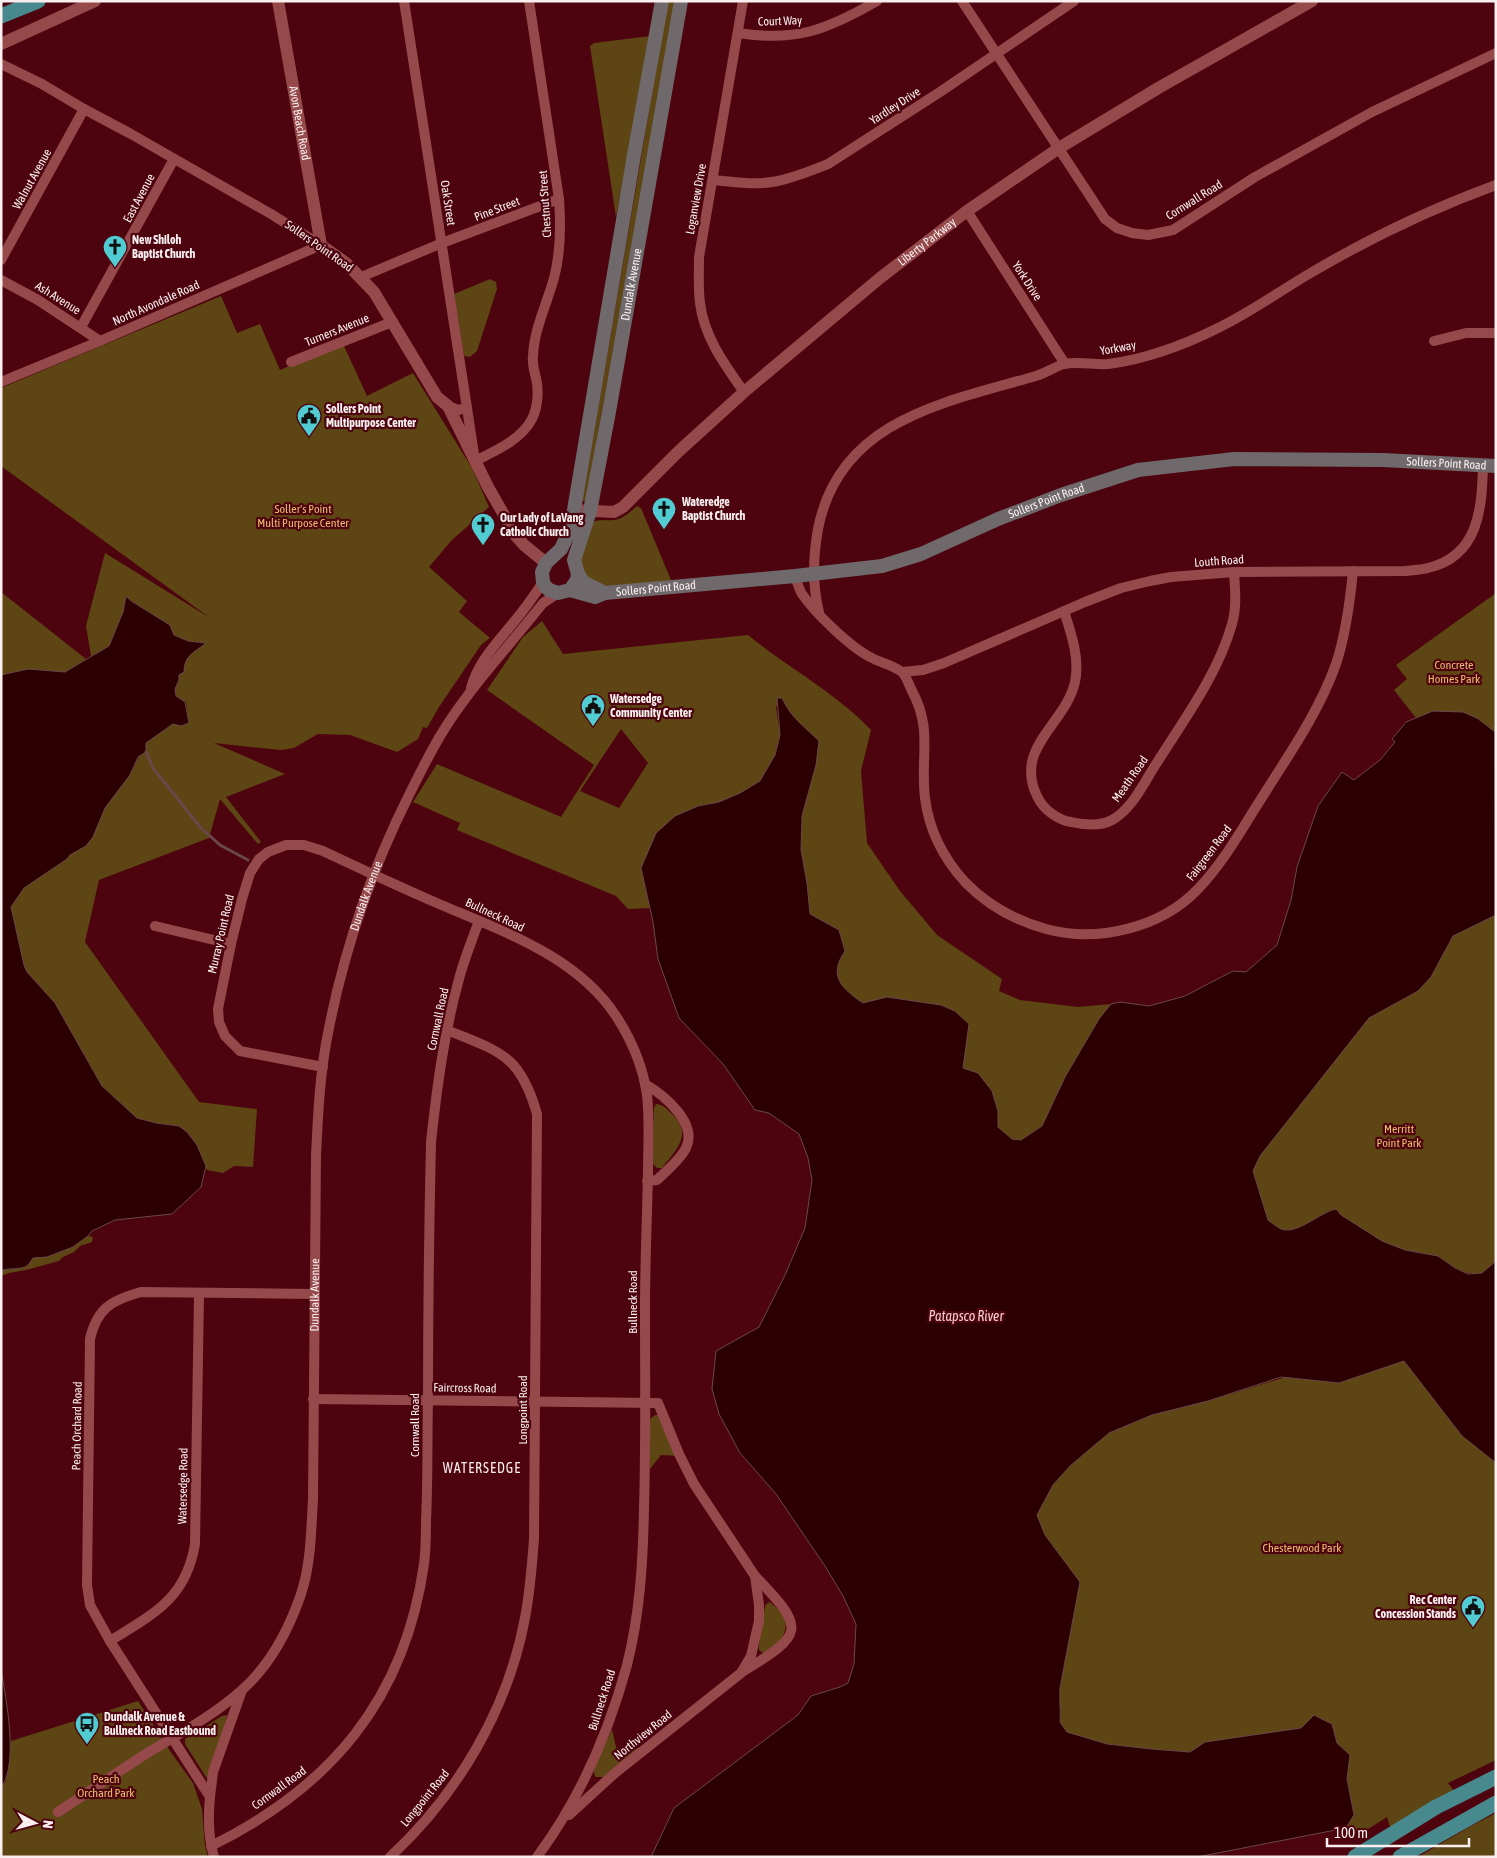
<svg xmlns="http://www.w3.org/2000/svg" width="1497" height="1858" font-family="'Asap Condensed',sans-serif">
	<style>
		.green { fill: #5e4514; fill-rule: evenodd }
		.water { fill: #2c0002; stroke: #6a4849 }
		.lines { fill: none; stroke-linecap: round; stroke-linejoin: round }
		.stream { stroke: #6a4849; stroke-width: 3 }
		.minor { stroke: #95494a; stroke-width: 10 }
		.tertiary { stroke: #95494a; stroke-width: 12 }
		.secondary { stroke: #6f696c; stroke-width: 14 }
		.primary { stroke: #48898e; stroke-width: 15 }
		.labels { text-anchor: middle; dominant-baseline: central; stroke-width: 4.5; stroke-linejoin: round; paint-order: stroke }
		.street-label { font-size: 12px; fill: #f9efef; stroke: #4d040f }
		.poi-label { font-size: 12px; font-weight: bold; fill: #f9efef; stroke: #4d040f; text-anchor: start }
		.park-label { font-size: 12px; fill: #ebbf6f; stroke: #4d040f }
		.water-label { font-size: 14px; font-style: italic; fill: #f6cfce; stroke: #4d040f }
		.neighbourhood-label { font-size: 14px; letter-spacing: 1px; fill: #f9efef; stroke: #4d040f }
	</style>
	<rect width="100%" height="100%" fill="#4d040f"/>
	<g class="green">
		<path d="M668,1h7l-89,500h-4z"/>
		<path d="M650,36l-34,181 -26,-171 4,-3z"/>
		<path d="M490,279l6,3 1,7 -20,62 -7,6 -6,-1 -10,-62z"/>
		<path d="M221,296l16,37 23,-9 20,46 31,-13 33,-11 23,50 46,-23 59,95 17,39 -38,34 -22,26 38,34 -8,11 31,26 -9,7 -42,62 -12,21 -4,-1 -5,12 -21,13 -47,-17 -32,-1 -24,14 -13,2 -67,-7 71,31 -59,23 35,45 -3,2 -38,-45 -11,39 -110,42 -14,62 114,160 58,7 -4,58 -19,-1 -11,7 -16,-3 -10,-25 -10,-13 -8,-6 -23,-3 -19,-5 -35,-32 -47,-83 -28,-31 -3,-7 -13,-58 13,-19 43,-29 3,-4 23,-18 12,-29 25,-33 16,-32 27,-20 8,3 8,-3 -3,-21 -10,-6 -1,-6 4,-10v-5l5,-4c0,-16 10,-18 21,-28l-17,-2 -14,-6 -5,-10 -43,-28 -3,15 -14,34 -18,10 -5,-30 19,-73 105,65 -209,-152v-78z"/>
		<path d="M637,506l4,2 30,72c-25,3 -92,21 -91,-22 0,-9 9,-27 13,-36 7,-3 12,-1 20,-2 9,0 17,-8 24,-14z"/>
		<path d="M1,592l85,67 -21,13 -37,-3 -27,6z"/>
		<path d="M1496,593l-1,139 -18,-14 -44,-7 -17,7 -22,-28 13,-11 -11,-14z"/>
		<path d="M542,621l21,33 185,-19c40,33 87,57 123,95l-10,41 6,72 33,48 37,44 65,44 -3,12 21,9 58,7 33,-3 -12,15 -34,58 -23,49 -21,14 -9,-1 -14,-12v-16l-35,-43 2,-20 -78,-51 -24,6c-22,-15 -35,-27 -18,-52l-6,-21 -29,-16 -3,-31 -6,-33 1,-34 14,-51 -11,-38 -12,-9 -11,-20 -6,9 4,28 -5,20 -15,26 -20,12 -21,9 -21,4 -23,10 -19,18 -15,34 9,40 -22,1 -12,-13 -159,-66 3,-7 -47,-21 24,-38 124,53 33,-52 -107,-75 36,-53zM621,729l27,34 -29,45 -39,-17z"/>
		<path d="M1496,915v346l-14,12h-15l-13,-6 -16,-11 -33,-6 -23,-9 -41,-26 -5,-6c-16,3 -38,26 -55,20 -4,-2 -9,-6 -13,-8l-15,-50 6,-15 110,-138 49,-27 13,-14 22,-41z"/>
		<path d="M656,1104c8,1 11,5 16,10 22,20 3,37 -10,54h-5l-4,-4 1,-56z"/>
		<path d="M88,1236l5,1 -1,5 -12,4 -6,6 -11,5 -4,4 -33,9 -17,3 -8,3v-5l3,-2 24,-4 5,-7c20,0 39,-11 55,-22z"/>
		<path d="M1404,1361l58,75 34,27v297l-48,23 6,8 -64,36 -3,-10 -25,16 -16,-5 8,-13 -7,-36 3,-24 -13,-12 -5,-19 -127,18 -15,10 -38,-3 -45,-5 -40,-12 -7,-10c1,-12 -1,-22 0,-34l20,-106 -35,-47 -8,-20 16,-30 17,-19 39,-33 43,-18 56,-14 78,-24 53,6z"/>
		<path d="M655,1415h5l20,41 -19,-1 -11,14 -1,-49z"/>
		<path d="M770,1602c5,5 13,10 15,18 3,8 -4,24 -11,29 -3,2 -7,3 -11,4l-4,-3c-1,-5 5,-41 7,-46z"/>
		<path d="M138,1701l32,50 23,32 9,26 3,37 3,11h-207v-69l5,-7 5,-40z"/>
		<path d="M227,1715l-2,9 -16,55 -3,-2 -21,-33v-5l37,-23z"/>
		<path d="M612,1729l4,18 6,6 19,-6 -37,30h-8l-2,-3v-6z"/>
		<path d="M1496,1813v44h-78l53,-31z"/>
	</g>
	<g class="water">
		<path d="M126,596l5,5 39,24 4,10 14,6 18,2c-12,10 -22,12 -22,29l-5,3v5l-4,9 1,7 9,6 4,21 -8,3 -8,-2 -27,19v9l-8,5 -8,18 -25,33 -12,29 -7,9 -16,9 -3,4 -43,29 -13,19 13,58 3,7 28,31 47,83 35,32 19,5 23,3 8,6 10,13 9,21 -5,21 -29,27 -57,6 -23,11 -4,5 -15,11 -26,10 -14,1c-2,2 -3,5 -5,7 -6,6 -20,2 -27,6v-596l27,-6 37,3 44,-26 14,-34z"/>
		<path d="M777,698h5c9,20 22,28 37,43l-3,24 -14,51 -1,34 6,33 3,31 29,16 6,21c-17,25 -4,37 18,52l24,-6 54,8 14,6 14,13 -6,44 15,5 14,18 6,20v16l14,12 9,1 21,-14 23,-49 34,-58 12,-15 9,-2 29,4 36,-10 48,-25 13,1 31,-27 14,-45 6,-33 21,-61 24,-34 12,8 26,-20 15,-18 -3,-3 14,-17 27,-11 30,1 14,6 18,14 1,183 -43,21 -22,41 -13,14 -49,27 -109,138 -7,15 15,49c4,3 9,7 13,9 17,6 39,-17 55,-20l5,6 41,26 23,9 33,6 17,12 13,6 14,-1 14,-12v202l-34,-27 -58,-75 -65,22 -58,-6 -73,24 -56,14 -43,18 -39,33 -17,19 -16,30 8,20 35,47 -20,106c-1,12 1,22 0,34l7,10 40,12 44,5 39,3 15,-10 96,-14 13,-13 18,9 5,19 13,12 -3,24 7,36 -8,13 -149,29h-546l23,-49 124,-93 13,-19 29,-9 8,-4 6,-19 2,-40 -13,-28 -18,-30 -49,-72 -36,-41 -21,-39 -7,-25 4,-38 43,-24 26,-52 20,-47 7,-48 -4,-22 -9,-24 -30,-21 -14,-3 -32,-46 -44,-46 -21,-59 -5,-37 -12,-54 15,-35 19,-17 23,-10 21,-4 21,-9 20,-12 15,-26 5,-20z"/>
		<path d="M1,1669c5,30 18,94 0,119z"/>
	</g>
	<g class="lines">
		<path class="stream" d="M146,752l7,16 48,60 19,17 28,15"/>
		<g class="minor">
			<path d="M404,1l63,407 -9,2 -10,-4"/>
			<path d="M743,1l-44,256c0,15 -1,31 1,46 4,34 25,62 44,89"/>
			<path d="M962,1l143,218 12,9 15,5 16,2 25,-5 82,-53 117,-65 124,-59"/>
			<path d="M738,33c58,9 89,-3 139,-32"/>
			<path d="M1,64l41,20 42,25 47,25 140,80 50,31"/>
			<path d="M713,180c19,2 39,5 59,2 19,-3 38,-11 56,-18l112,-72 134,-91"/>
			<path d="M967,211l98,153"/>
			<path d="M1,260l83,-151"/>
			<path d="M361,277l81,-34 117,-44"/>
			<path d="M1,280l37,20 62,41"/>
			<path d="M81,327l93,-168"/>
			<path d="M1434,341l32,-8h30"/>
			<path d="M291,362l101,-40"/>
			<path d="M1,382l99,-41 221,-96"/>
			<path d="M467,408l8,53c20,-10 46,-21 57,-42 6,-12 7,-29 4,-41 -2,-8 -4,-14 -3,-22 1,-27 14,-52 21,-78 7,-26 7,-52 5,-79l-30,-198"/>
			<path d="M795,576c2,6 4,13 7,18 13,19 49,54 70,64 9,5 24,8 31,15 4,5 6,12 9,18 21,38 8,67 13,107 4,32 19,61 40,84 23,24 49,38 81,47 51,14 115,-1 152,-40 26,-27 43,-59 63,-90 27,-43 58,-87 75,-135 10,-30 14,-62 17,-93"/>
			<path d="M1064,611c7,22 16,47 11,71 -9,42 -63,66 -37,116 6,12 20,22 33,24 13,3 28,5 41,-2 21,-11 33,-40 46,-59 27,-43 60,-87 74,-137 5,-17 3,-35 2,-52"/>
			<path d="M819,612c-7,-27 -6,-55 -1,-83 21,-109 127,-127 218,-153 10,-3 18,-9 28,-12 13,-3 30,1 44,0 35,-4 76,-19 108,-35 34,-16 65,-39 98,-58 58,-34 119,-63 182,-86"/>
			<path d="M902,672l21,-2 21,-7 141,-61 36,-14 29,-7 21,-4 63,-5 171,-1c8,-1 16,-1 23,-3 51,-12 54,-60 55,-103"/>
			<path d="M471,688c7,-26 25,-44 42,-65 11,-13 21,-27 30,-41"/>
			<path d="M155,926l76,18"/>
			<path d="M323,1067l-83,-16 -15,-15 -6,-14 -1,-13 13,-65 11,-45 8,-26 9,-14 9,-7 18,-7h18l19,6c38,18 77,36 116,53 63,27 138,52 177,112 15,23 27,51 31,79 3,26 1,53 1,79 -1,45 -3,89 -3,134 0,67 1,134 -1,200 -1,53 -4,106 -17,157 -19,70 -47,134 -90,192"/>
			<path d="M645,1084c19,11 53,39 41,64 -6,12 -20,23 -29,32l-10,1"/>
			<path d="M313,1399l345,4 21,51 15,30 61,92 4,29v16l-8,35 -10,17 -126,100 -46,42"/>
			<path d="M110,1641c43,-27 76,-42 85,-97l4,-250"/>
			<path d="M742,1672c63,-38 64,-43 13,-96"/>
			<path d="M210,1797l3,-25 29,-82"/>
			<path id="s1" d="M58,1812c29,-19 57,-38 86,-57 33,-20 69,-39 98,-65 28,-25 46,-59 58,-93 11,-31 11,-65 13,-98l3,-343c2,-43 4,-86 13,-128 16,-81 43,-159 80,-233 11,-22 22,-45 36,-67 28,-44 65,-83 98,-125l15,-10"/>
			<path d="M211,1846c120,-59 194,-147 213,-282 2,-14 2,-29 2,-44 2,-39 1,-79 2,-119 0,-86 1,-172 3,-259 6,-55 13,-109 28,-163 5,-19 13,-39 20,-58"/>
			<path d="M214,1857c-6,-20 -6,-40 -4,-60l-100,-156 -20,-36 -3,-20 3,-246c7,-31 22,-39 51,-47l173,2"/>
			<path d="M390,1857c68,-63 118,-148 135,-239 5,-26 7,-53 9,-79l3,-425c-17,-60 -37,-62 -90,-84"/>
		</g>
		<g class="tertiary">
			<path id="s2" d="M278,1l43,244 25,18 28,29 63,105 11,9 40,81 28,49 8,9 22,18"/>
			<path d="M1,44l94,-43"/>
			<path id="s3" d="M574,510l40,2 9,-5 56,-56 65,-59 136,-114 87,-67 92,-63 101,-61 152,-86"/>
		</g>
		<g class="secondary">
			<path id="s4" d="M662,1l-28,154 -60,355 -5,22 -8,17 -15,14 -4,9 1,10 2,4 4,4 9,3 12,-3 7,-10 1,-6 -4,-14 16,-49 19,-99 72,-411"/>
			<path d="M578,574l5,8 22,11"/>
			<path id="s5" d="M570,590l25,7 10,-4 190,-17 87,-10 39,-12 77,-35 63,-24 77,-25 96,-11 149,1 113,6"/>
		</g>
		<g class="primary">
			<path d="M1,16l37,-15"/>
			<path d="M1355,1857l81,-50 60,-30"/>
			<path d="M1400,1857l96,-54"/>
		</g>
	</g>
	<defs>
		<symbol id="church-pin" viewBox="-11 -11 22 30"><path d="M0 17L-7.5 6A9.5 9.5 0 1 1 7.5 6Z" fill="#51ccd3" stroke="#4d040f"/><path d="M-1.2-6h2.4v3.5h3.3v2.4h-3.3V6h-2.4V-.1h-3.3v-2.4h3.3Z" fill="#111"/></symbol>
		<symbol id="civic-pin" viewBox="-11 -11 22 30"><path d="M0 17L-7.5 6A9.5 9.5 0 1 1 7.5 6Z" fill="#51ccd3" stroke="#4d040f"/><path d="M-.6-6.5H3V-4.5H.6V-3L4-1V1h2V6H-6V1h2V-1L-.6-3ZM-1.2 2.5V6h2.4V2.5Z" fill="#111"/></symbol>
		<symbol id="bus-pin" viewBox="-11 -11 22 30"><path d="M0 17L-7.5 6A9.5 9.5 0 1 1 7.5 6Z" fill="#51ccd3" stroke="#4d040f"/><path d="M-5-6H5V4H4V6H2V4H-2V6H-4V4H-5ZM-3.5-4V0h7V-4ZM-3.5 1.2v1.5H-2V1.2ZM2 1.2v1.5H3.5V1.2Z" fill="#111"/></symbol>
	</defs>
	<g fill-rule="evenodd">
		<use href="#church-pin" x="101" y="233" width="28" height="38"/>
		<use href="#civic-pin" x="295" y="402" width="28" height="38"/>
		<use href="#church-pin" x="650" y="495" width="28" height="38"/>
		<use href="#church-pin" x="469" y="511" width="28" height="38"/>
		<use href="#civic-pin" x="579" y="692" width="28" height="38"/>
		<use href="#civic-pin" x="1459" y="1593" width="28" height="38"/>
		<use href="#bus-pin" x="73" y="1710" width="28" height="38"/>
	</g>
	<g class="labels">
		<g class="street-label">
			<text transform="translate(780 21) rotate(-2)">Court Way</text>
			<text transform="translate(895 106) rotate(-33)">Yardley Drive</text>
			<text stroke="none"><textPath href="#s2" startOffset="124">Avon Beach Road</textPath></text>
			<text transform="translate(32 179) rotate(-61)">Walnut Avenue</text>
			<text transform="translate(139 198) rotate(-62)">East Avenue</text>
			<text transform="translate(696 199) rotate(-80)">Loganview Drive</text>
			<text transform="translate(1194 200) rotate(-32)">Cornwall Road</text>
			<text transform="translate(448 203) rotate(81)">Oak Street</text>
			<text transform="translate(545 204) rotate(-94)">Chestnut Street</text>
			<text transform="translate(497 209) rotate(-21)">Pine Street</text>
			<text stroke="none"><textPath href="#s3" startOffset="454">Liberty Parkway</textPath></text>
			<text transform="translate(319 246) rotate(35)">Sollers Point Road</text>
			<text transform="translate(1027 281) rotate(57)">York Drive</text>
			<text stroke="none"><textPath href="#s4" startOffset="945">Dundalk Avenue</textPath></text>
			<text transform="translate(58 298) rotate(32)">Ash Avenue</text>
			<text transform="translate(156 303) rotate(-24)">North Avondale Road</text>
			<text transform="translate(337 330) rotate(-22)">Turners Avenue</text>
			<text transform="translate(1118 348) rotate(-10)">Yorkway</text>
			<text stroke="none"><textPath href="#s5" startOffset="898">Sollers Point Road</textPath></text>
			<text stroke="none"><textPath href="#s5" startOffset="492">Sollers Point Road</textPath></text>
			<text transform="translate(1219 561) rotate(-4)">Louth Road</text>
			<text stroke="none"><textPath href="#s5" startOffset="88">Sollers Point Road</textPath></text>
			<text transform="translate(1130 779) rotate(-55)">Meath Road</text>
			<text transform="translate(1209 853) rotate(-53)">Fairgreen Road</text>
			<text stroke="none"><textPath href="#s1" startOffset="1040">Dundalk Avenue</textPath></text>
			<text transform="translate(495 915) rotate(25)">Bullneck Road</text>
			<text transform="translate(221 934) rotate(-77)">Murray Point Road</text>
			<text transform="translate(438 1019) rotate(-78)">Cornwall Road</text>
			<text stroke="none"><textPath href="#s1" startOffset="635">Dundalk Avenue</textPath></text>
			<text transform="translate(633 1302) rotate(-90)">Bullneck Road</text>
			<text transform="translate(465 1388) rotate(1)">Faircross Road</text>
			<text transform="translate(523 1410) rotate(-90)">Longpoint Road</text>
			<text transform="translate(415 1425) rotate(-90)">Cornwall Road</text>
			<text transform="translate(77 1426) rotate(-89)">Peach Orchard Road</text>
			<text transform="translate(183 1486) rotate(-89)">Watersedge Road</text>
			<text transform="translate(602 1700) rotate(-72)">Bullneck Road</text>
			<text transform="translate(643 1735) rotate(-39)">Northview Road</text>
			<text transform="translate(279 1788) rotate(-36)">Cornwall Road</text>
			<text transform="translate(425 1798) rotate(-51)">Longpoint Road</text>
		</g>
		<g class="poi-label">
			<text x="132" y="240">New Shiloh<tspan x="132" dy="14">Baptist Church</tspan></text>
			<text x="326" y="409">Sollers Point<tspan x="326" dy="14">Multipurpose Center</tspan></text>
			<text x="682" y="502">Wateredge<tspan x="682" dy="14">Baptist Church</tspan></text>
			<text x="500" y="518">Our Lady of LaVang<tspan x="500" dy="14">Catholic Church</tspan></text>
			<text x="610" y="699">Watersedge<tspan x="610" dy="14">Community Center</tspan></text>
			<text x="1456" y="1600" text-anchor="end">Rec Center<tspan x="1456" dy="14">Concession Stands</tspan></text>
			<text x="104" y="1717">Dundalk Avenue &amp;<tspan x="104" dy="14">Bullneck Road Eastbound</tspan></text>
		</g>
		<g class="park-label">
			<text x="303" y="509">Soller's Point<tspan x="303" dy="14">Multi Purpose Center</tspan></text>
			<text x="1454" y="665">Concrete<tspan x="1454" dy="14">Homes Park</tspan></text>
			<text x="1399" y="1129">Merritt<tspan x="1399" dy="14">Point Park</tspan></text>
			<text x="1302" y="1548">Chesterwood Park</text>
			<text x="106" y="1779">Peach<tspan x="106" dy="14">Orchard Park</tspan></text>
		</g>
		<g class="water-label">
			<text x="966" y="1316">Patapsco River</text>
		</g>
		<g class="neighbourhood-label">
			<text x="482" y="1468">WATERSEDGE</text>
		</g>
	</g>
	<rect width="1497" height="1858" fill="none" stroke="#f9efef" stroke-width="5"/>
	<g transform="translate(35 1823) rotate(96)" stroke="#4d040f" stroke-width="4" paint-order="stroke">
	<path d="M0-4L9 19L0 12L-9 19Z" fill="#f9efef"/>
	<text y="-8" font-size="14" font-weight="bold" text-anchor="middle" fill="#f9efef">N</text>
	</g>
	<path d="M1327 1838v8h142v-8" fill="none" stroke="#f9efef" stroke-width="2.5"/>
	<text x="1334" y="1838" font-size="15" fill="#f9efef" stroke="#4d040f" stroke-width="4" paint-order="stroke">100 m</text>
</svg>
